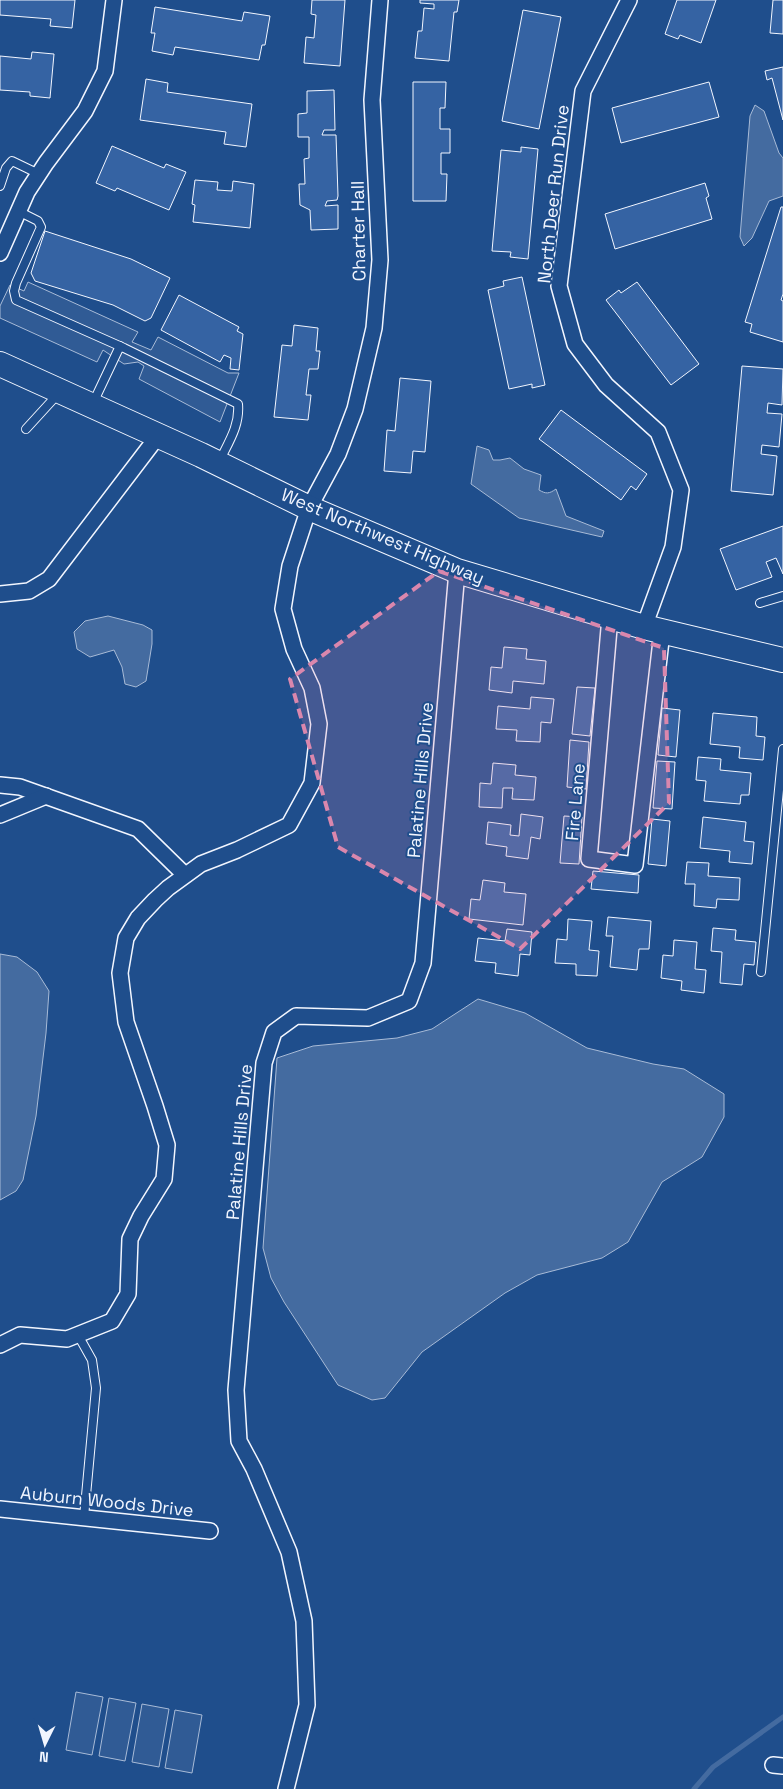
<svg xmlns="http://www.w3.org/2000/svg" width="783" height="1789" font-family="'Space Grotesk',sans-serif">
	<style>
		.built { fill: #305b95; stroke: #a8bbd7 }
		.water { fill: #446ba0; stroke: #a8bbd7 }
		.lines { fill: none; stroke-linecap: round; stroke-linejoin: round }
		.stream { stroke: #446ba0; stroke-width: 5 }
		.building { fill: #3563a3; stroke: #f2f6ff }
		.service-casing { stroke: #f2f6ff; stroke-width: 10 }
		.minor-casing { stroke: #f2f6ff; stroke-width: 18 }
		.primary-casing { stroke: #f2f6ff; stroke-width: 26 }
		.service { stroke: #1f4e8c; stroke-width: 8 }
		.minor { stroke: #1f4e8c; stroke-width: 15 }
		.primary { stroke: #1f4e8c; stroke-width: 24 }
		.marked { fill: #da87ad; fill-opacity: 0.2; stroke: #da87ad; stroke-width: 4; stroke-dasharray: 10 6; stroke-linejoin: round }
		.labels { text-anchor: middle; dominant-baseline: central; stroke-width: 4; stroke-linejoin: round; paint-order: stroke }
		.street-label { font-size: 18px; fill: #f2f6ff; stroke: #1f4e8c }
	</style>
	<rect width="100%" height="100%" fill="#1f4e8c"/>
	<g class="built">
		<path d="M28,282l110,50 -6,10 19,8 7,-13 70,36h11l-19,49 -81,-43 5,-13 -6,-4 -14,2 -21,-14 -6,12 -97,-44v-12l10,-21 14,6z"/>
		<path d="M76,1692l27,5 -11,58 -26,-5z"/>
		<path d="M109,1698l27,5 -11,58 -26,-5z"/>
		<path d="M142,1704l27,5 -10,58 -27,-5z"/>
		<path d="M175,1710l27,5 -10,58 -27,-5z"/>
	</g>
	<g class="water">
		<path d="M755,105l9,6 15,42 4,5v38l-14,5 -17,37 -8,8 -4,-9 10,-121z"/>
		<path d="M477,446l12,4 4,10h7l10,-2 14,11 17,6 -2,15c7,4 10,4 17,-1l10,27 38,15 -2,6 -83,-19 -48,-34z"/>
		<path d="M108,616l35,9 9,5v14l-6,37 -10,6 -11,-3 -3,-17 -8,-17 -24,7 -13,-8 -3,-17 11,-11z"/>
		<path d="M0,954l17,3 20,15 12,19 -3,42 -10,83 -13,64 -7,11 -16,9z"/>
		<path d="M478,999l47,14 62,35 66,16 31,5 40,25v23l-22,40 -40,25 -34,60 -26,16 -65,17 -32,18 -83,59 -37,46 -13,2 -34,-15 -54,-83 -13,-24 -8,-30 14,-190 36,-12 84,-8 35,-9z"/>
	</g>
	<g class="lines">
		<path class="stream" d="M694,1789l19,-22 70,-50"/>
	</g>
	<g class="building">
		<path d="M0,0h75l-3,28 -22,-2 1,-7 -51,-4z"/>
		<path d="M312,0h33l-5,66 -36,-3 2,-26 8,1 2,-23 -5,-1z"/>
		<path d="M420,0h39l-2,12h-3l-5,49 -34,-3 3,-27h4l2,-23 10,1v-5l-14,-1z"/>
		<path d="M677,0h39l-15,43 -21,-8 -2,4 -13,-5z"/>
		<path d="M773,0h10v34l-13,-1z"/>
		<path d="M155,7l87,14 2,-9 26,4 -5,29h-3l-3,15 -84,-13 -2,8 -21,-4 3,-18h-4z"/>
		<path d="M523,10l38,7 -22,112 -37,-8z"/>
		<path d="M32,52l22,2 -4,44 -20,-2v-4l-30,-2v-34l31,3z"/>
		<path d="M783,67v53l-11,-42 -5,2 -2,-9z"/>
		<path d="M146,79l22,4 -1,9 85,12 -6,43 -22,-3 2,-12 -86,-12z"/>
		<path d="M413,82h33l-1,26h-5v21h10v24h-9v21h6l-1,27h-33z"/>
		<path d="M709,82l10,35 -98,26 -9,-35z"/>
		<path d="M334,90l1,40h-11l-2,5h14l2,61 -1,4 -10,1 -2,5 13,-1v24l-27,1 -1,-20 -10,-5 -1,-21h6l-1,-25 5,-1v-21h-11v-23l9,-1v-22z"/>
		<path d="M112,146l52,22 2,-4 20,8 -17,38 -52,-22 -2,3 -19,-8z"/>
		<path d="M521,147l17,2 -10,110 -18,-2 1,-5 -19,-1 9,-101 20,2z"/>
		<path d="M195,180l23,2 -1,8 15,1 1,-10 21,3 -4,44 -57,-6 2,-17 -3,-1z"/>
		<path d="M705,183l4,13 -3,2 6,21 -97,30 -10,-35z"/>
		<path d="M781,207h2v87l-2,6 2,1v41l-33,-10 2,-8 -7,-2z"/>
		<path d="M45,231l86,28 39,19 -19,40 -6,3 -32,-16 -78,-24 -4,-8z"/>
		<path d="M522,277l23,108 -13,3v-4l-23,5 -21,-99 16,-4 -1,-5z"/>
		<path d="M637,282l62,82 -28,21 -65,-85 13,-10 2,3z"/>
		<path d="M179,295l60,32 -2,4 6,3 -4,36 -9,-1 1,-11 -7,-3 -4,7 -59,-32z"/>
		<path d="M294,325l24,3 -2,23h4l-2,18h-9l-3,26h5l-3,25 -34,-3 8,-72 10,1z"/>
		<path d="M742,366l41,3 -1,36 -14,-2 -1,10 15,1 -3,33 -17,-2 -1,9 16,2 -4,39 -42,-4z"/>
		<path d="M400,378l31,3 -6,71 -12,-1 -2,22 -27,-2 3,-41 8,1z"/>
		<path d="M561,410l86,64 -11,16 -5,-4 -10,14 -82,-61z"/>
		<path d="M783,526v48l-7,-16 -10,4 6,15 -36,13 -16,-41z"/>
		<path d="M504,647l23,2 -1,10 20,2 -2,23 -31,-3 -1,12 -23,-3 2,-23 11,1z"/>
		<path d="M577,687l18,1 -5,48 -18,-2z"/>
		<path d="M531,697l23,2 -3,24 -10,-1 -1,20 -24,-1 1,-11 -21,-1 2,-23 32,3z"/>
		<path d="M662,708l18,2 -4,47 -18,-2z"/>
		<path d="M713,713l44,4 -1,19 9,1 -2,23 -24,-2 1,-11 -30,-3z"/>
		<path d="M570,740l19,2 -3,47 -19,-2z"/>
		<path d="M698,757l23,2 -1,11 31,3 -2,22h-8l-1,9 -36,-3 2,-20 -10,-1z"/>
		<path d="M657,761l18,1 -3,47 -19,-1z"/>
		<path d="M493,763l23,2 -1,10 21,2 -2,23 -22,-1 1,-11h-10l-1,20 -23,-1 1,-24 11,1z"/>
		<path d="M521,814l22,3 -3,22 -9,-2 -3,22 -22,-3 1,-9 -21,-3 2,-22 23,3 -1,10 9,1z"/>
		<path d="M564,816l18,1 -3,47 -19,-1z"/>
		<path d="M703,817l43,5 -2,19 10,1 -2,22 -23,-2 1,-11 -30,-3z"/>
		<path d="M652,819l18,2 -4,45 -18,-2z"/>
		<path d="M687,862l22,1 -1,13 32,2 -1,22 -22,-1 -1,9 -22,-2 1,-22h-10z"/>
		<path d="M593,871l46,4 -1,18 -47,-4z"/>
		<path d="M483,880l22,3 -1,9 22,2 -3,31 -54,-6 2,-20 9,1z"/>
		<path d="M608,917l43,4 -2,28h-10l-2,21 -27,-3 3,-31h-7z"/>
		<path d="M568,919l24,2 -3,29 10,1 -2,25 -21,-1v-11l-21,-1 2,-24 10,1z"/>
		<path d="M713,928l23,2 -1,10 21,2 -2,23 -10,-1 -2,21 -22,-2 2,-31 -11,-1z"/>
		<path d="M507,929l25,3 -2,23 -10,-1 -2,22 -23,-3 1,-10 -21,-2 3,-23 27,3z"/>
		<path d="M674,940l23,2 -2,27 11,1 -2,23 -23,-3 1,-9 -21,-3 2,-23 10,1z"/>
	</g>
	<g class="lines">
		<defs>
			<g id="service">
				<path d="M0,186l6,-18 6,-7 27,13"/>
				<path d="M18,211l20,10 3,6 -25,56 -2,8 2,9 108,48 114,56c2,22 -10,39 -19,58"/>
				<path d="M93,403l27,-57"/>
				<path d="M26,429l32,-35"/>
				<path d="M760,603l23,-7"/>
				<path d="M761,972l22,-223"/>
				<path d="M78,1335l14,25 4,28 -12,129"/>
			</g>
			<g id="minor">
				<path d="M629,0l-46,91 -24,195 16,58 31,41 52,47 23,58 -8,57 -29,80"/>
				<path d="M0,253l27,-61 19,-29 39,-52 20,-40 9,-71"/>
				<path d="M0,594l29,-3 20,-12 109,-143"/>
				<path d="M610,617l-21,242 46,6 27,-233"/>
				<path d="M0,785l20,2 118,42 47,46"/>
				<path d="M0,815l46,-19"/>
				<path d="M0,1345l20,-10 47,4 45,-18 16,-27 2,-55 11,-23 23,-37 3,-34 -12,-39 -29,-84 -6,-49 6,-35 12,-20 17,-18 13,-12 33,-24 36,-14 52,-25 23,-42 7,-59 -7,-36 -18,-39 -11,-40 7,-43 19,-58 29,-54 17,-45 19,-81 6,-68 -8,-160 8,-100"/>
				<path d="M0,1509l210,22"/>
				<path d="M773,1765l10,1"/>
				<path d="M286,1789l21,-84 -3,-84 -15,-69 -35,-83 -15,-28 -3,-51 28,-327 10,-31 22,-16 72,2 41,-17 14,-38 34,-392"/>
			</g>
			<path id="primary" d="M0,364l201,91 108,53 148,63 187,56 139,33"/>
		</defs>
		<use href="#service" class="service-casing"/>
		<use href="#minor" class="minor-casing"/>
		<use href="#primary" class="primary-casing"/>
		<use href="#service" class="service"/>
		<use href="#minor" class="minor"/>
		<use href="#primary" class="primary"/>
	</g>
	<path class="marked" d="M439,571l225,77 5,155 -149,146 -182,-102 -48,-168z"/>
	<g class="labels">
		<g class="street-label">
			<text transform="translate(553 194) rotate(-84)">North Deer Run Drive</text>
			<text transform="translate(358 231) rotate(-91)">Charter Hall</text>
			<text transform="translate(383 536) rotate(23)">West Northwest Highway</text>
			<text transform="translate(420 780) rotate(-85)">Palatine Hills Drive</text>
			<text transform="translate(575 802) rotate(-85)">Fire Lane</text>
			<text transform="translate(239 1142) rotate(-85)">Palatine Hills Drive</text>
			<text transform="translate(107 1501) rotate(6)">Auburn Woods Drive</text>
		</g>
	</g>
	<g transform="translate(45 1744) rotate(185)" stroke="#1f4e8c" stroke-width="4" paint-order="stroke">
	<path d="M0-4L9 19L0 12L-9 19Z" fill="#f2f6ff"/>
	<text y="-8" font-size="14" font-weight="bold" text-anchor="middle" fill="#f2f6ff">N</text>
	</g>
</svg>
